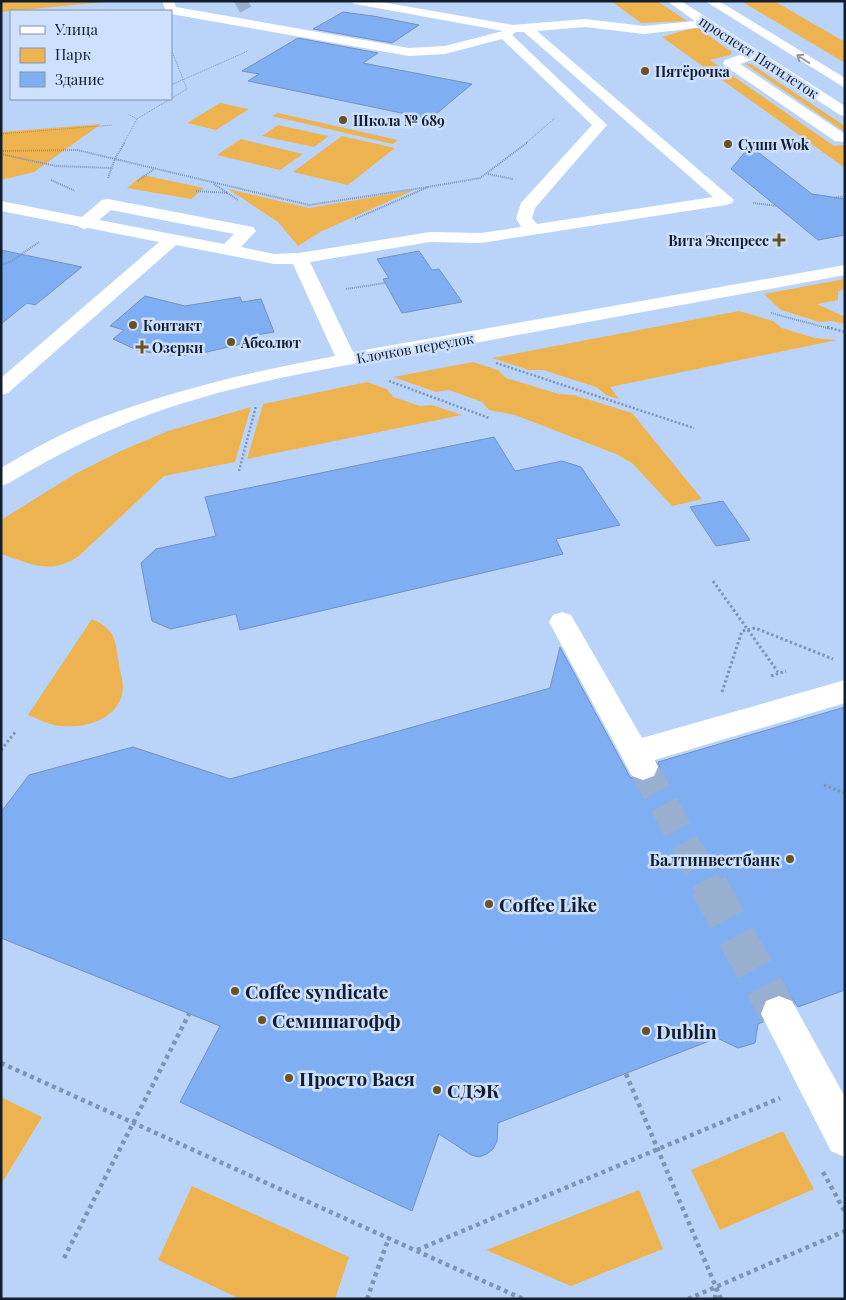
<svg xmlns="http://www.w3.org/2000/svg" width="846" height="1300" font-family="'Playfair Display',serif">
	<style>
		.green { fill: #edb350 }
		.building { fill: #7faef3; stroke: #7491bd }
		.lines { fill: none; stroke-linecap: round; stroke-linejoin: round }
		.minor-tunnel-far2 { stroke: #98afd0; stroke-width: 13; stroke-dasharray: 13 6; stroke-linecap: butt }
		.minor-tunnel-far1 { stroke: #98afd0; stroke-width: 29; stroke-dasharray: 29 14; stroke-linecap: butt }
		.minor-tunnel { stroke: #98afd0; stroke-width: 38; stroke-dasharray: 38 19; stroke-linecap: butt }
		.path-far4 { stroke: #7f94b1; stroke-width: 1; stroke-dasharray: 1 1; stroke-linecap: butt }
		.path-far3 { stroke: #7f94b1; stroke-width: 2; stroke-dasharray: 1 1; stroke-linecap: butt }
		.path-far2 { stroke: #7f94b1; stroke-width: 2.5; stroke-dasharray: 2 2; stroke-linecap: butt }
		.path-far1 { stroke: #7f94b1; stroke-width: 3; stroke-dasharray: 2.5 2.5; stroke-linecap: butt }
		.path { stroke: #7f94b1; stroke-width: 4.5; stroke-dasharray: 4 4; stroke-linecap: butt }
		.minor { fill: #fff; fill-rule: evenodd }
		.oneway { stroke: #9499a1 }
		.poi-dot { fill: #6c5123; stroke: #cde0fd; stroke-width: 2 }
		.labels { text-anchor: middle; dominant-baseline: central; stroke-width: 5; stroke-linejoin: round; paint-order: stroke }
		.far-street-label { font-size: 14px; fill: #121d2e; stroke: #cde0fd }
		.far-poi-label { font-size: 14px; font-weight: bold; fill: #121d2e; stroke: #cde0fd; text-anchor: start }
		.poi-label { font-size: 16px; font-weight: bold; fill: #121d2e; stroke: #cde0fd; text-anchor: end }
		.near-poi-label { font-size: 19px; font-weight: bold; fill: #121d2e; stroke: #cde0fd; text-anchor: start }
	</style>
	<rect width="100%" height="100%" fill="#bad4f9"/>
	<g class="green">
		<path d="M1,1h113l-113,11z"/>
		<path d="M611,1h46l30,20 -46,2z"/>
		<path d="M741,1h33l71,41v21z"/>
		<path d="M696,27l36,25 -2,3 -20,5 124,86 11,-1v23l-183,-131z"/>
		<path d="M746,63l5,1 94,62v6l-100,-68z"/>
		<path d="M220,103l29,6 -33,21 -29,-7z"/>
		<path d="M278,113l120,27 -5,4 -121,-28z"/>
		<path d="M101,124l-67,48 -33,8v-48z"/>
		<path d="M278,125l51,11 -15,11 -52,-11z"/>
		<path d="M342,136l53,12 -47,37 -55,-13z"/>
		<path d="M241,139l62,15 -23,16 -63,-15z"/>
		<path d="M143,175l61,13 -13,11 -64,-11z"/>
		<path d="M228,189l81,19 105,-18 -94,42 -22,14 -20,-24z"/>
		<path d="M845,279v9l-7,4v8l-21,4 28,13v7l-14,-3 -12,1 -38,-12 -17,-16z"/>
		<path d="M739,311l34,10 9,7 33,10 22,2 -227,47 9,12 -13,-4 -10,-8 -53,-17h-14l-37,-12z"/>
		<path d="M473,362l25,8 8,8 53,16 15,1 58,18 70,86 -30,7 -40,-43 -16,-9 -101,-39 -26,-5 -7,-8 -33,-12 -13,2 -43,-15z"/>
		<path d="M367,382l20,7 6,8 27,9 12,-1 30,10 -215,44 16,-55z"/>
		<path d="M251,407l-16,55 -71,14 -84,79c-29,21 -48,9 -79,-1v-34l74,-46 48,-24 45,-19z"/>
		<path d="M92,619c24,11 23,20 27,45 1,8 4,16 4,23 -1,31 -37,42 -62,39 -11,-1 -23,-7 -33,-11z"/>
		<path d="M1,1097l41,20 -40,66h-1z"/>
		<path d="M783,1131l31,58 -94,41 -29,-60z"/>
		<path d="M192,1186l157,71 -14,42h-95l-82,-39z"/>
		<path d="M639,1190l24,59 -92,37 -85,-36z"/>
	</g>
	<g class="building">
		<path d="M343,12l30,4 46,9 -27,18 -79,-14z"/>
		<path d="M298,38l80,15 -15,10 109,21 -42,35 -182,-38 11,-7 -17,-3z"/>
		<path d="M750,146l62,48 33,5v36l-27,5 -87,-71z"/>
		<path d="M1,250l81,17 -47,38 -8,-2 -26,21z"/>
		<path d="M419,251l13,19 7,-1 23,33 -60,11 -19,-34 6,-1 -12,-19z"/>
		<path d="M145,296l40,10 55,-9 2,5 19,-3 13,33 -18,3 2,5 -51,12 -27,4 -41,-5 -26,-12 11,-9 -14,-4z"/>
		<path d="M494,437l21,34 47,-10 19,6 39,58 -64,14 7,15 -323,76 -4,-16 -65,15 -19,-8 -11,-58 15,-14 60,-13 -11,-39z"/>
		<path d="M723,501l27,39 -34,6 -26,-39z"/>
		<path d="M560,647l70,130 12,5 14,-5 4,-9 -2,-6 187,-55v283l-47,17 -5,-8 -13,-5 -15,5 -6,14 4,9 -5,2 -3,19 -17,5 -21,-10 -219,85 -1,18 -4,8 -6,5 -8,3 -8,-2 -32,-21 -27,77 -232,-109 40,-76 -219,-88v-126l28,-37 104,-28 97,32 320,-91z"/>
	</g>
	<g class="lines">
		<path class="minor-tunnel-far2" d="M237,7l11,-6"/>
		<path class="minor-tunnel-far1" d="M643,767l66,120"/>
		<path class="minor-tunnel" d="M709,886l70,128"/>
		<g class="path-far4">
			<path d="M171,85l77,-34"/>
			<path d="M137,119l50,-30 -16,-40"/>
			<path d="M1,134l111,-9"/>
			<path d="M124,143l13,-24 -9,-5"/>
			<path d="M526,143l29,-25"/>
		</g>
		<g class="path-far3">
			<path d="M1,151l76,-1 232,55 119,-18"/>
			<path d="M1,154l55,12 55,2"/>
			<path d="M488,174l25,5"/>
			<path d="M108,178l7,-19 10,-17"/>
			<path d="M51,180l24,11"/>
			<path d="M138,181l16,-12"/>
			<path d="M214,184l24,16"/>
			<path d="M196,191l32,2"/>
			<path d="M834,198l11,-2"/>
			<path d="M753,203l24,3"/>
			<path d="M355,219l73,-32 52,-9 48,-36"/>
			<path d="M1,265l11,-4 27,-19"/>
			<path d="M346,289l39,-6"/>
			<path d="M771,313l60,16"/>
		</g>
		<g class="path-far2">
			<path d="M827,327l18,5"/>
			<path d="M496,363l198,65"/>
			<path d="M389,381l100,37"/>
			<path d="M239,471l17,-65"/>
		</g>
		<g class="path-far1">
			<path d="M713,581l65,91"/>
			<path d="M771,676l15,-5"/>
			<path d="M722,692l20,-61 13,-3 78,31"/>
			<path d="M1,750l15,-19"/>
			<path d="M824,785l21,8"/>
		</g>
		<g class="path">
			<path d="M1,1063l522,236"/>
			<path d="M626,1074l95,225"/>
			<path d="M823,1172l22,40"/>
			<path d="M417,1250l363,-152"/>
			<path d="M64,1258l125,-244"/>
			<path d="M367,1299l22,-62"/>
			<path d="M688,1299l157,-68"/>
			<path d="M715,1299l1,-10"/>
		</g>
		<g class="minor">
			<path d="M162,1h12l2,6 233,41 36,-2 58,-15 -148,-27 -6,-3h27l137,24 72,-6 59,7 51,-5 -28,-20h14l164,105v10l-5,-1 -86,-56 -14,5 105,70v8l-10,-1 -110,-75 -2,-3 2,-3 20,-7 -40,-26 -61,7 -59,-7 -48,4 197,169 -2,3 -6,2 -245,38 -51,-1 -120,20 43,90 492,-87v10c-127,24 -254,46 -381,70 -118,21 -240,36 -351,84 -36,15 -70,34 -104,54l-8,3v-18c32,-19 64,-37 99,-50 76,-29 155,-47 235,-62l-42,-92h-19l-98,-19 -168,148 -7,2v-17l158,-136 -71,-14 -4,1 -7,-3 -76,-15v-10l81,16 20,-17 6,-1 145,28 3,4 -15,16 33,7 25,-1 131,-21 51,1 40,-6 -5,-9 5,-15 71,-78 -90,-86 -57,15 -36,2 -238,-42v-3h-5zM516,32h8l189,165 -176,27 -5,-6 3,-10 72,-83 -95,-90zM111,210l123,24 -10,10 -125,-24z"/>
			<path d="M705,1h14l126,77v10z"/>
			<path d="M562,612l9,3 71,123 203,-58v23l-190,57 3,7 -4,9 -11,4 -11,-4 -83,-154 4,-7z"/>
			<path d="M779,996l13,5 53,96v60l-14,-6 -70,-137 5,-13z"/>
		</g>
	</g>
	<defs><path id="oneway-shaft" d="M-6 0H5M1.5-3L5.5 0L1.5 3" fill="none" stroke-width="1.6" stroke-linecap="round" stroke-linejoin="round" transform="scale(1.25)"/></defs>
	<use class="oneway" href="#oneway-shaft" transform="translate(803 59) rotate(-148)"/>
	<g class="poi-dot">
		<circle cx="645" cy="71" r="5"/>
		<circle cx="343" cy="120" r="5"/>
		<circle cx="728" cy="144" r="5"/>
		<path d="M776.5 232.5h5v5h5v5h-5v5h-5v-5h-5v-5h5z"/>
		<circle cx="133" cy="325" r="5"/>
		<circle cx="231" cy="342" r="5"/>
		<path d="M139.5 339.5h5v5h5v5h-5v5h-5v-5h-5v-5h5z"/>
		<circle cx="790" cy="859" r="5"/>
		<circle cx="489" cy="904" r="5"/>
		<circle cx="235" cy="991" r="5"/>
		<circle cx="262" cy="1020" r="5"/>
		<circle cx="646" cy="1031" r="5"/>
		<circle cx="289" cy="1078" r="5"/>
		<circle cx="437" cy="1090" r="5"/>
	</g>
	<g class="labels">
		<g class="far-street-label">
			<text transform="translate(759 57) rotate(33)">проспект Пятилеток</text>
			<text transform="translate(415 348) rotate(-10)">Клочков переулок</text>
		</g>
		<g class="far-poi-label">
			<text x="655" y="71">Пятёрочка</text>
			<text x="353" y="120">Школа № 689</text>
			<text x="738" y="144">Суши Wok</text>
			<text x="769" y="240" text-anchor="end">Вита Экспресс</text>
			<text x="143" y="325">Контакт</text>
			<text x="241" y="342">Абсолют</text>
			<text x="152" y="347">Озерки</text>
		</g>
		<g class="poi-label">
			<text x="780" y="859">Балтинвестбанк</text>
		</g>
		<g class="near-poi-label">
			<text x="499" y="904">Coffee Like</text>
			<text x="245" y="991">Coffee syndicate</text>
			<text x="272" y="1020">Семишагофф</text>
			<text x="656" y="1031">Dublin</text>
			<text x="299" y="1078">Просто Вася</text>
			<text x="447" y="1090">СДЭК</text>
		</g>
	</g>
	<rect width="846" height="1300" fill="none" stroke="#121d2e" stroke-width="5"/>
	<rect x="10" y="10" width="162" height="90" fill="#cde0fd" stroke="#8292aa"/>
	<rect x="20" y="26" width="25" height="8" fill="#ffffff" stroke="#8292aa"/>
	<text x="55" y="35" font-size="15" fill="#121d2e">Улица</text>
	<rect x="20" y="48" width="25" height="15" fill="#edb350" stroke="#8292aa"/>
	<text x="55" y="60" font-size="15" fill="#121d2e">Парк</text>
	<rect x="20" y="72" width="25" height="15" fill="#7faef3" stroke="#8292aa"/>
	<text x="55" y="85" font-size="15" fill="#121d2e">Здание</text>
</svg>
